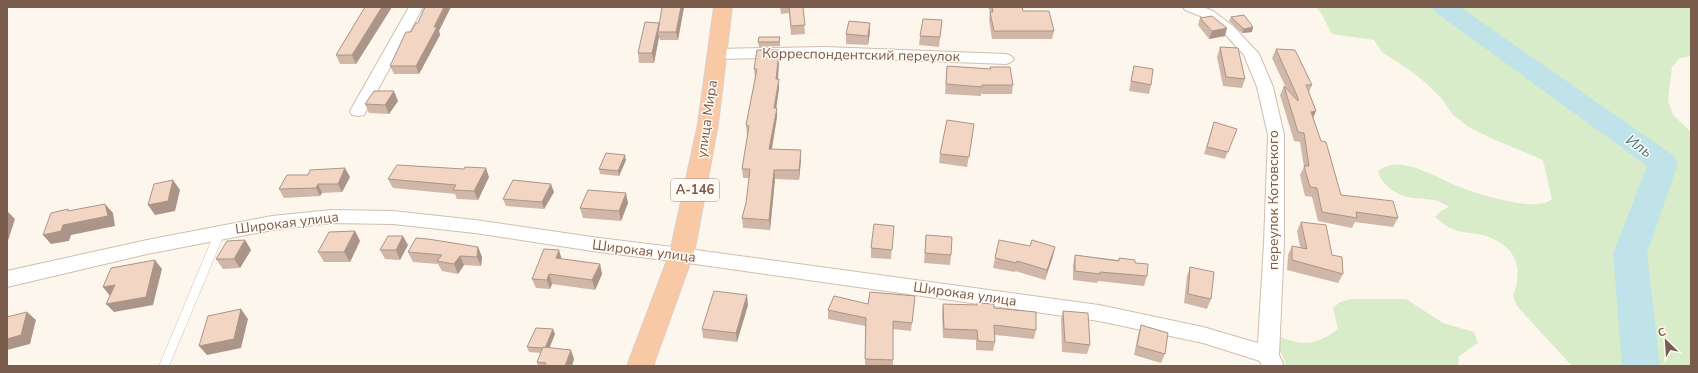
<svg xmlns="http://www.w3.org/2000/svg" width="1698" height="373" font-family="'Nunito Sans',sans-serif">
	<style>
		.green { fill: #d8ecc9 }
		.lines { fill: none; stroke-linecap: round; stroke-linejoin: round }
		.river { fill: #bfe3e8; fill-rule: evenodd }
		.service-casing { stroke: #d1beb0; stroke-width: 1 }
		.minor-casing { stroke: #d1beb0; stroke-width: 2 }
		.trunk-casing { stroke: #dad1cd; stroke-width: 2 }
		.service { fill: #fff; fill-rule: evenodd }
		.minor { fill: #fff; fill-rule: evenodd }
		.trunk { fill: #f9c8a4; fill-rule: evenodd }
		.wall { fill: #d1b7a8 }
		.shaded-wall { fill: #aa9588 }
		.building { fill: #f3d5c3; stroke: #aa9588 }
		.labels { text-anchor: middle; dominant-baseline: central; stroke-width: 3; stroke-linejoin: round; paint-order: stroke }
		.shield { fill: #fffaf3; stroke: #a28b7f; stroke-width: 1 }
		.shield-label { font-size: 13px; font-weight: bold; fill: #7a5c4d }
		.street-label { font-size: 14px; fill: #7a5c4d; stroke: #fffaf3 }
		.water-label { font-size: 15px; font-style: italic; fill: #437c86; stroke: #fffaf3 }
	</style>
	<rect width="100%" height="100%" fill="#fdf6ec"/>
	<g class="green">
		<path d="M1316,7h375v49l-11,2 -8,9 -4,34 5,14 18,17v234h-119l-55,-60 -4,-10c11,-28 3,-50 -27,-60 -9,-3 -19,-3 -28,-5 -8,-2 -16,-8 -23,-14l6,-6 8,-4c-3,-2 -7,-4 -11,-6 -7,-2 -17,-2 -25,-3 -15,-2 -31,-12 -35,-27 22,-18 56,6 77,14 19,8 70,24 89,18 3,0 6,-3 8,-4l-9,-39 -50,-21 -23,-11 -17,-13 -11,-16 -14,-14 -14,-12 -32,-21 -8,-12 -42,-6 -11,-21z"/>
		<path d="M1351,299h55l37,24 31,9 4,11 -19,13 -1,10h-171l-9,-19 3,-10c24,10 37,7 57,-8l-5,-21 7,-6z"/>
	</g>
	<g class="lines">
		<path class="river" d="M1432,7h28l214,149 4,7 -31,91 13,112h-38l-9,-112 34,-88 -212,-154z"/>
		<defs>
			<path id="service" d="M220,229l3,1 2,2 -56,134h-10l56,-134 2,-2z"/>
			<g id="minor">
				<path d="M409,7h14l-59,108 -6,1 -6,-1 -2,-4z"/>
				<path d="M1183,7h20l10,4 21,16 25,27 14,33 11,48v108l-5,112 5,11h-22l-2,-5 -57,-18 -104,-22 -418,-59 -82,-10 -124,-19 -82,-9 -62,-1 -59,7 -125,24 -140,33v-16l140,-31 125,-24 59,-6 62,1 82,9 124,18 82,10 418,57 104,22 55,16 6,-100 4,-108 -11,-48 -13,-32 -20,-22 -21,-16 -18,-7z"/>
				<path d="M825,47l181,7 5,2 3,3 -3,3 -5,2 -181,-7 -109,2 -5,-2 -3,-3 3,-3 5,-2z"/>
			</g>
			<path id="trunk" d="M714,7h18l-14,117 -22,119 -3,12 -40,111h-26l42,-111 3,-12 26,-119z"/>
		</defs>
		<use href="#service" class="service-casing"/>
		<use href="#minor" class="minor-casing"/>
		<use href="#trunk" class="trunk-casing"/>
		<use href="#service" class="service"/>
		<use href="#minor" class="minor"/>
		<use href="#trunk" class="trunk"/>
	</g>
	<g class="wall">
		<path d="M365,7h27l-36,57h-16l-4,-9z"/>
		<path d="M684,7l-6,33h-18l-1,-3 -5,26h-15l-1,-10z"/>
		<path d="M780,7h23l2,27 -14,1 -2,-22 -8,1z"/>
		<path d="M988,7h34l1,4 31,20 -2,8h-60l-3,-19 1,-8z"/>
		<path d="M1231,17l21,15 -10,1 -13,-12z"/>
		<path d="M1200,18l25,18 -16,3 -11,-14z"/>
		<path d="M942,20l-3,27 -20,-2 1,-9z"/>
		<path d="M439,31l1,4 -21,39h-25l-4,-8z"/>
		<path d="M870,32l-2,13 -22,-1v-10z"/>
		<path d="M780,37v9l-21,1 -1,-5z"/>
		<path d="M1220,47l25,32 -3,9 -19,-2 -6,-29z"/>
		<path d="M1276,49l36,36 -3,7 7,19 -3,6 8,24 20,54 57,23 -5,9 -38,-5 -3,6 -34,-7 -6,-24 -7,-1 -5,-21 4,-8 -4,-25 -6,-1 -14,-46 4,-9 2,2 -14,-30z"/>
		<path d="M779,62l-1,17 1,9 -3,20 1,9 -5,32 29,11 -2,20 -24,-1 -5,51 -27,-2 -1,-10 4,-15 3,-25h-6l-1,-9 6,-34h-1l-1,-10 9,-47 -1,-9z"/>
		<path d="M947,66l43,3v-2l23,18 -1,9h-31v2l-36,-2z"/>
		<path d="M1134,66l17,19 -2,9 -20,-3 3,-16z"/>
		<path d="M398,101l-9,13 -20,-1 -4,-9z"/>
		<path d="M1214,122l23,7 -12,30 -21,-5z"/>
		<path d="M973,133l-6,34 -28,-4 1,-9z"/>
		<path d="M626,160l-7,16 -19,-2 -1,-5z"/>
		<path d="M308,175l42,2 -8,15 -20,1 -2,3 -36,2 -5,-9z"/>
		<path d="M489,177l-11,23 -21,-1 -2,-5 -62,-6 -5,-9z"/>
		<path d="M554,192l-10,17 -38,-3 -3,-7z"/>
		<path d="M628,203l-7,18 -38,-3 -3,-10z"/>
		<path d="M1301,222l31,33 11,19 -5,9 -51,-13 1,-15 4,-9 8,1 -3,-16z"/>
		<path d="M355,231l5,10 -10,21h-26l-6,-10z"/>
		<path d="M893,235l-2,24 -20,-1v-10z"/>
		<path d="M926,235l25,20 -1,10 -26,-2z"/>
		<path d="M245,240l6,10 -11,18 -17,1 -7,-10z"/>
		<path d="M408,245l-8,15 -15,-1 -5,-9z"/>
		<path d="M1030,246l23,10 -8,24 -30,-9v1l-22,-4 2,-10z"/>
		<path d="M478,247l4,10 -1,9 -17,-1 -6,9 -16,-3 -4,-7 -25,-2 -5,-10z"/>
		<path d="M1075,255l44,5v-2l16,5 12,13 -3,10 -46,-5 -1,2 -24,-3v-15z"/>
		<path d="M562,259l38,5 2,10 -7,16 -43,-6 -2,5 -14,-1 -4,-9z"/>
		<path d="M1190,267l21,32 -4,10 -23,-6 3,-27z"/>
		<path d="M915,296l-4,35 -18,-2v37h-28v-40l-37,-7v-9z"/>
		<path d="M977,303l17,5 42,22 -2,9 -39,-4v7l-2,9 -17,-1v-10l-33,-2 -1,-24 1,-10 33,1z"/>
		<path d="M748,305l-11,37 -34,-4 -1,-9z"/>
		<path d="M1063,311l27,34 -3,9 -25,-2 -1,-32z"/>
		<path d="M1141,325l24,29 -4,9 -27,-8 4,-20z"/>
		<path d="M555,334l-6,14 25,11 -2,7h-34l-1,-4 4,-9 -12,-1 -2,-5z"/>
	</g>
	<g class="shaded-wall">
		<path d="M382,7h10l-36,57 -4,-9z"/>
		<path d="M444,7h7l-12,24 1,4 -21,39 -3,-8 18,-39z"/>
		<path d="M681,7h3l-6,33 -2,-8z"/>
		<path d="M659,23l1,9h-2l1,5 -5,26 -2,-10z"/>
		<path d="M870,23v9l-2,13v-9z"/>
		<path d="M1253,27l-1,5 -10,1 2,-4z"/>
		<path d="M1227,28l-2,8 -16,3 3,-8z"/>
		<path d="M779,52v10l-2,26 -1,-9z"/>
		<path d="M779,79v9l-4,29 -1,-9z"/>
		<path d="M394,91l4,10 -9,13 -4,-9z"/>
		<path d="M777,108v9l-7,42 -1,-10z"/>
		<path d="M1316,111l-4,9 -1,-8z"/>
		<path d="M801,150v10l-2,20v-10z"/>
		<path d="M625,155l1,5 -7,16 -1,-5z"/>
		<path d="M345,168l5,9 -8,15 -4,-8z"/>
		<path d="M486,168l3,9 -11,23 -4,-9z"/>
		<path d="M774,170l1,9 -5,51 -1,-10z"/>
		<path d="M173,180l7,10 -5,21 -20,4 -7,-10z"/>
		<path d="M318,184l4,9 -2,3 -4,-8z"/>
		<path d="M551,184l3,8 -10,17 -2,-7z"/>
		<path d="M626,193l2,10 -7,18 -2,-10z"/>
		<path d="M105,204l8,9 2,13 -44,9 -2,6 -18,3 -8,-9z"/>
		<path d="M7,211l8,8 -8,25z"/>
		<path d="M355,231l5,10 -10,21 -6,-10z"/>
		<path d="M403,236l5,9 -8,15 -4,-10z"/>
		<path d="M245,240l6,10 -11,18 -6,-9z"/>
		<path d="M478,247l4,10 -1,9 -4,-9z"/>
		<path d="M1055,247l-2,9 -8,24 2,-10z"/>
		<path d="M559,250l3,10 -6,-2z"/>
		<path d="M460,256l4,9 -6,9 -4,-10z"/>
		<path d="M155,260l7,9 -9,36 -39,7 -8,-8z"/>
		<path d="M600,264l2,10 -7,16 -3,-10z"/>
		<path d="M549,274l3,10 -2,5 -3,-9z"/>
		<path d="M115,285l-5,11 -7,-9z"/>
		<path d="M747,295l1,10 -11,37 -1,-9z"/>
		<path d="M241,309l7,10 -7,29 -34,7 -8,-9z"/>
		<path d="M27,312l9,8 -6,24 -23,6v-11z"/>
		<path d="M553,329l2,5 -8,20 -2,-5z"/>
		<path d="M571,350l3,9 -2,7h-7z"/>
	</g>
	<g class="building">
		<path d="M365,7h17l-30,48h-16z"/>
		<path d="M425,7h19l-10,20h3l-21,39h-26l16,-34h5l5,-9h2z"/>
		<path d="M662,7h19l-5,25h-18z"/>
		<path d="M789,7h14l2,18 -14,1z"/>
		<path d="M992,7h30l1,4h26l5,20h-60l-4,-19h3z"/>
		<path d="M1244,15l9,12 -9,2 -13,-12z"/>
		<path d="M1212,16l15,12 -15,3 -12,-13z"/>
		<path d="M923,19l19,1 -2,17 -20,-1z"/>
		<path d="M849,21l21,2 -2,13 -22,-2z"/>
		<path d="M645,22l14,1 -7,30h-14z"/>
		<path d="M759,37h21l-1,5h-21z"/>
		<path d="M1220,47l18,1 7,31 -19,-2z"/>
		<path d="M1276,49l19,1 17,35h-6l10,26 -5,1 10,29 5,1 15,53 52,6 5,17 -42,-6 1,6 -35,-6 -5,-24 -7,-1 -6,-21h5l-5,-33 -6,-1 -14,-46 14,15v-3z"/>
		<path d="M757,50h21l1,2 -3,27h3l-5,29h3l-8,41 32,1 -2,20h-25l-5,50 -27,-2 4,-15 4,-34h-8l7,-43 -3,-1 11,-56h-3z"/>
		<path d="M947,66l44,3 -1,-2h20l3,18h-31v2l-36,-3z"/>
		<path d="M1134,66l19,3 -2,16 -20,-4z"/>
		<path d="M374,91h20l-9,14 -20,-1z"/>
		<path d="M947,120l27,4 -5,33 -29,-3z"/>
		<path d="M1214,122l23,7 -9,23 -21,-5z"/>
		<path d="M606,153l19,2 -7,16 -19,-2z"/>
		<path d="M397,165l67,4 1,-2 21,1 -12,23 -21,-1 3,-5 -68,-6z"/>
		<path d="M345,168l-7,16h-20l-2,4 -37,1 8,-14h21l2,-5z"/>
		<path d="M173,180l-5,21 -20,4 6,-21z"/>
		<path d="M513,180l38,4 -9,18 -39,-3z"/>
		<path d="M588,190l38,3 -7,18 -39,-3z"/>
		<path d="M105,204l3,12 -45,9 -2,6 -18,4 8,-22 17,-4v2z"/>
		<path d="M1301,222l25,3 6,30 10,2 1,17 -51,-14v-14l15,3z"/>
		<path d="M874,224l20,2 -2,24 -21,-2z"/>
		<path d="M355,231l-11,21h-26l11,-20z"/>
		<path d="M926,235l26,2 -1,18 -26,-2z"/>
		<path d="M388,236h15l-7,14h-16z"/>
		<path d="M416,238l12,1 50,8 -1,10 -17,-1 -6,8 -17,-3 5,-6 -34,-3z"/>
		<path d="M245,240l-11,19h-18l11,-18z"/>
		<path d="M999,240l31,6 2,-6 23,7 -8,23 -30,-9 -1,2 -21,-5z"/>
		<path d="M544,249l15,1 -3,8 44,6 -8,16 -43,-6 -2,6 -15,-1z"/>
		<path d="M1075,255l44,6v-3l16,2v3l13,1 -1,12 -47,-4v2l-25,-3z"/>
		<path d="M155,260l-9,37 -40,7 9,-19 -12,2 8,-19z"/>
		<path d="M1190,267l24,5 -3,27 -23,-5z"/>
		<path d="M714,291l33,4 -11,38 -34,-4z"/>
		<path d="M870,292l45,4 -3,27 -19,-2v39l-28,-1 1,-41 -38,-8 6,-14 34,8z"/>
		<path d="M977,303l17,1v4l42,4v18l-42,-5 1,17 -17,-1 -1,-11 -33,-1 -1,-25 34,1z"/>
		<path d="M241,309l-7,30 -35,7 9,-30z"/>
		<path d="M1063,311l25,2 2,32 -25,-3z"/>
		<path d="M27,312l-6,23 -14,4v-22z"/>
		<path d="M1141,325l27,8 -3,21 -28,-8z"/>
		<path d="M536,328l17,1 -8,19 -2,-1 -1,1 -15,-1z"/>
		<path d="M543,347l28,3 -6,16h-20l1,-3 -9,-1z"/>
	</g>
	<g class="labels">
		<rect class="shield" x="671" y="179" width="48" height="22" rx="3"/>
		<g class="shield-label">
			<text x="695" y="190">А-146</text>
		</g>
		<g class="street-label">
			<text transform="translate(861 55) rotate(1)">Корреспондентский переулок</text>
			<text transform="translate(707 119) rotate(-82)">улица Мира</text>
			<text transform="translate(1273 200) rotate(-90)">переулок Котовского</text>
			<text transform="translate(287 223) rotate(-7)">Широкая улица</text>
			<text transform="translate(644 251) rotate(7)">Широкая улица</text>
			<text transform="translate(965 294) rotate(8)">Широкая улица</text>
		</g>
		<g class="water-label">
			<text transform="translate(1639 146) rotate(35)">Иль</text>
		</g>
	</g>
	<rect width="1698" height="373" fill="none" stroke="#7a5c4d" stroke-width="16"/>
	<g transform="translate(1666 341) rotate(335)" stroke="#fffaf3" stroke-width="3" paint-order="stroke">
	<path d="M0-3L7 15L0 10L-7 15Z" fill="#7a5c4d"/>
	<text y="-6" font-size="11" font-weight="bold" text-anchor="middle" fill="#7a5c4d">С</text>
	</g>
</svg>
